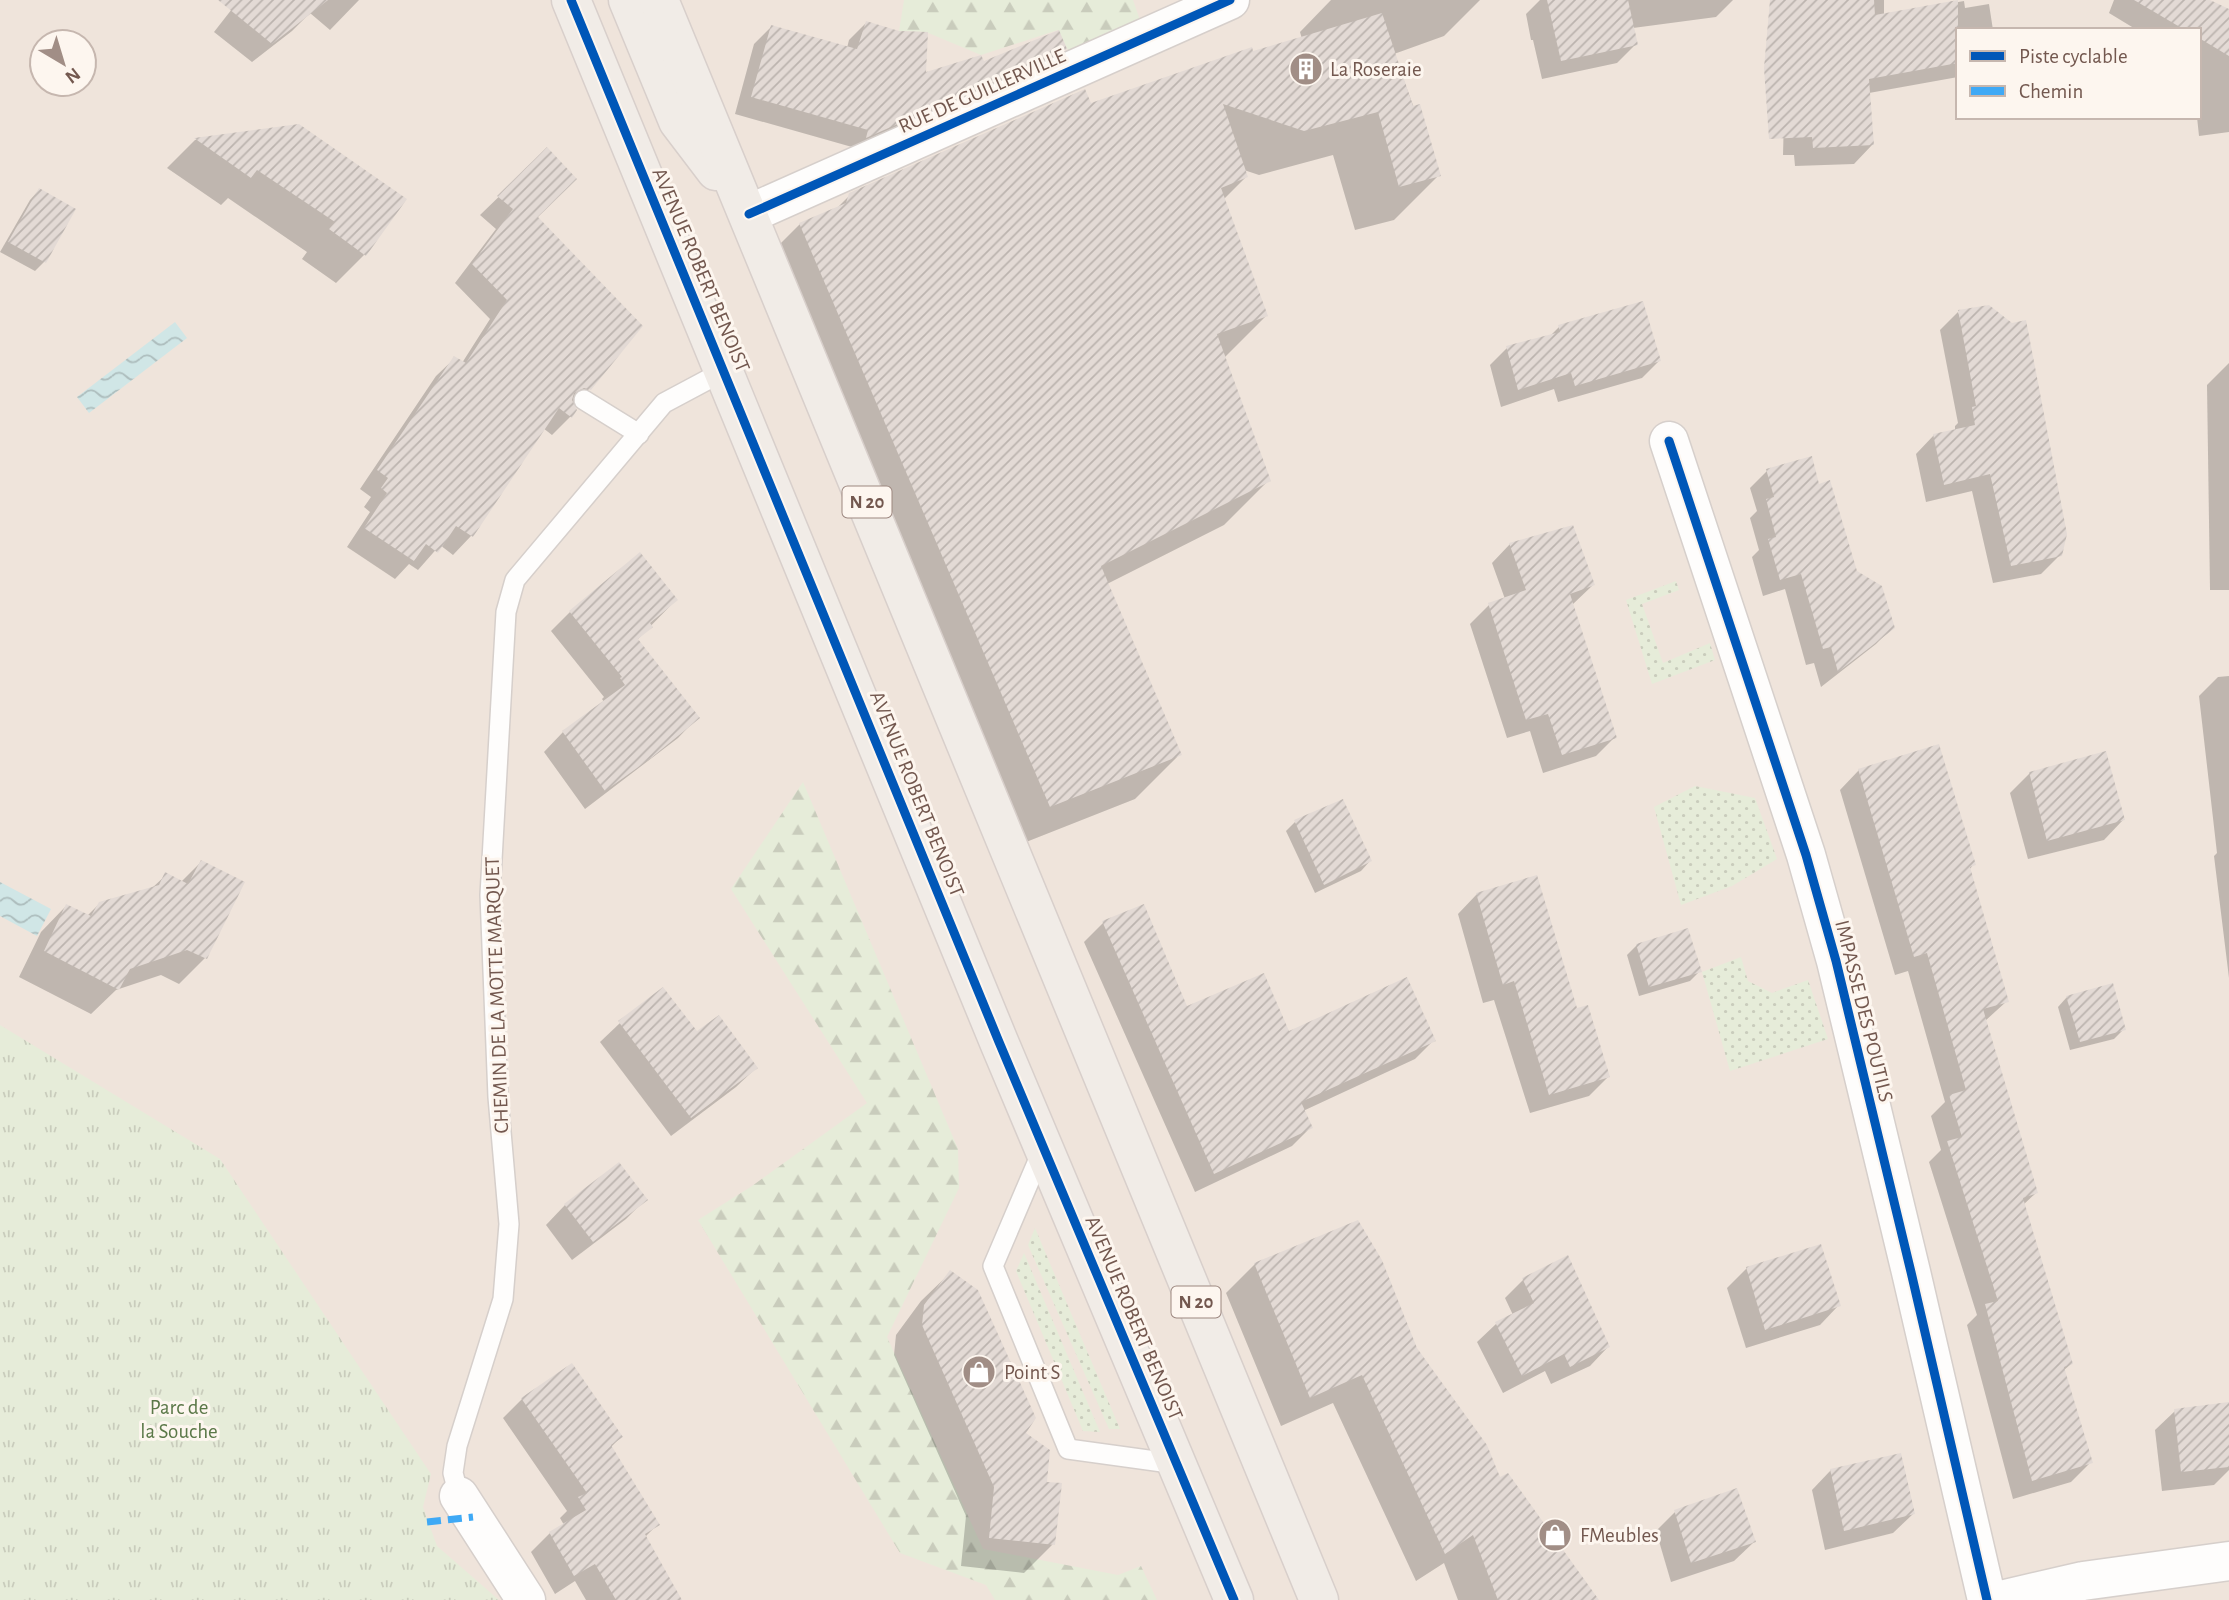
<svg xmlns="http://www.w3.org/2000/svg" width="2229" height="1600" font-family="'Alegreya Sans',sans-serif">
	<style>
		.residential { fill: #efe4db; fill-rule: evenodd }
		.grass { fill: url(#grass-dots) }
		.forest { fill: url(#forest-firs) }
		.park { fill: url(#park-tufts) }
		.water { fill: url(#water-waves) }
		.shadow { fill: #0003 }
		.building { fill: url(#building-hatch) }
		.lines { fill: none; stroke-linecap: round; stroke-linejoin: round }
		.lane-casing { stroke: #d6cfcb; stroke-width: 22 }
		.street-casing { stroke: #d6cfcb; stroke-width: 41 }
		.primary-casing { stroke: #d8cfcb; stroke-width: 41 }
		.lane { stroke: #fefdfc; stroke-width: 19 }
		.street { stroke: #fefdfc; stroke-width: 38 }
		.primary { stroke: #f1ece7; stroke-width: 38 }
		.quiet { stroke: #3fa9f5; stroke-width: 7; stroke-dasharray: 14 7; stroke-linecap: butt }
		.cycleway-casing { stroke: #fdf6ef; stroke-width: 13 }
		.cycleway { stroke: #0057b8; stroke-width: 9 }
		.labels { text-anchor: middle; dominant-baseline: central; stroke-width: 6; stroke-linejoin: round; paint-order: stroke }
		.shield { fill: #fdf6ef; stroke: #9c877f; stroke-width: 2 }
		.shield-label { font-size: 19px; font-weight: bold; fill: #73584f }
		.poi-label { font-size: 21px; fill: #73584f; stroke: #fdf6ef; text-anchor: start }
		.street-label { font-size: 21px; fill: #73584f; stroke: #fdf6ef }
		.park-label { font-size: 21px; fill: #5b7848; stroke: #fdf6ef }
	</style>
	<defs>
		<pattern id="grass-dots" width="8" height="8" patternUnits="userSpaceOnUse" patternTransform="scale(1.75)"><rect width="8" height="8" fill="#e6ecd9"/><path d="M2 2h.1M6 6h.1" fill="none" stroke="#c9ccbc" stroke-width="1.8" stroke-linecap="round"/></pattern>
		<pattern id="forest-firs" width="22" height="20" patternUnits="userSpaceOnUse" patternTransform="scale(1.75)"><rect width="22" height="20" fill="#e6ecd9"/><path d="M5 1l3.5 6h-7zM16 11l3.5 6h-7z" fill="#c9ccbc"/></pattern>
		<pattern id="park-tufts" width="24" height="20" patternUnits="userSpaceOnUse" patternTransform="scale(1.75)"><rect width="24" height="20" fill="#e6ecd9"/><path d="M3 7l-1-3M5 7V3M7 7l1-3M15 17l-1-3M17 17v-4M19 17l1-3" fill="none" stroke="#c9ccbc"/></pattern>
		<pattern id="water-waves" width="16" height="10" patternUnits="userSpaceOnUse" patternTransform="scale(1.75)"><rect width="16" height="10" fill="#d0e6e6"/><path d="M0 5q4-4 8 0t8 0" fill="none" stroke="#adbdbd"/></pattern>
		<pattern id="building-hatch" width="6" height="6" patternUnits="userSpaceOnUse" patternTransform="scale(1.75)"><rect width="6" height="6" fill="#e3dad5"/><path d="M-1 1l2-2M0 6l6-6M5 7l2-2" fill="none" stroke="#bcb4af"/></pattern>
	</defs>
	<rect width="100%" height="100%" fill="#f7f2ed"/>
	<path class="residential" d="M0,0h2229v1600h-2229zM1958,30h241v87h-241zM42,42h42v42h-42z"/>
	<g class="grass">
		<path d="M1676,581l3,9 -37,14 21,59 47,-20 5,17 -63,24 -26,-84z"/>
		<path d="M1695,786l60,12 22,61 -45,27 -51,19 -27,-98z"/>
		<path d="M1741,957l7,24 24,12 36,-13 20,59 -98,32 -28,-99z"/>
		<path d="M1035,1228l85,201h-11l-81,-184z"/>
		<path d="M1024,1253l76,179 -17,-1 -67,-160z"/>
	</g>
	<g class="forest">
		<path d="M904,0h229l7,20 -72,30 -10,-20 -77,25 -55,-23 -27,-1z"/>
		<path d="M803,782l155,367 1,39 -72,149 96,212 135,26 23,-9 16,34h-162l-9,-15 -86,-32 -202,-333 54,-34 115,-83 -136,-214z"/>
	</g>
	<path class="park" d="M0,1025l220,134 211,315 -8,33 14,39 62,54h-499z"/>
	<g class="water">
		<path d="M175,322l12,16 -98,75 -12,-16z"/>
		<path d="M0,882l51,27 -14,27 -37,-20z"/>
	</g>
	<g class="shadow">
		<path d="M239,0h120l-29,30 -20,-17 -18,18 -40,31 -38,-30z"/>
		<path d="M1331,0h149l-36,36 -50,18 45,121 -45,45 -39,10 -22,-75 -74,20 -15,-5 2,7 -22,22 42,117 -42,42 45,122 -45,45 -117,59 73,170 -45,45 -129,51 -251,-581 45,-45 36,-15 14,-14 240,-89 212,-67 -2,-7z"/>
		<path d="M1540,0h193l-17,17 -83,11 3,16 -19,19 -75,16 -9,-39h-2l-5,-26z"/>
		<path d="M1787,0h97v15l80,-14 1,7 24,-4 4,26h-35v47l-89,16 3,52 -18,19 -59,2 -1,-11h-11z"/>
		<path d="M2114,0h92l23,14v118l-30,4 -2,-19h2v-87h-62l-28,-17z"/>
		<path d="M866,23l33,10 26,42 140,-27 -17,17 -196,82 -117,-33 19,-70 17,-17 76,21 2,-8z"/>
		<path d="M299,126l65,129 -28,28 -34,-24 5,-7 -79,-54 -7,7 -54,-37 28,-28z"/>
		<path d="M547,150l-11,67 53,172 -16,16 -2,11 -19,19 -9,-7 -72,108 -18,19 -13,-10 -22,25 -9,-6 -14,15 -48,-32 23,-35 -6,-5 7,-10 -11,-8 76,-113 19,-18 7,5 28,-44 -35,-36 41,-54 -16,-14z"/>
		<path d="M39,190l5,72 -9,9 -35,-19 30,-52z"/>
		<path d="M1958,312l102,243 -19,19 -48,9 -21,-92 -46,11 -10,-48 18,-19 21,-4v-5l3,-3 -18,-93z"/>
		<path d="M1559,327l100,34 -17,17 -84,24 -4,-13 -53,18 -11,-42 17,-17 42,-11z"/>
		<path d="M2229,363v227h-19l-3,-205z"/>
		<path d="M1767,471l51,16 37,85 38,55 -17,17 -55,43 -7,-24 -8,2 -21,-76 -22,7 -11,-39 7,-7 -9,-32 7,-7 -7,-23z"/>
		<path d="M1510,544l83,41 -21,20 43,132 -19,19 -53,17 -13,-42 -23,7 -37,-114 19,-19 16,-6 -13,-36z"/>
		<path d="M676,600l-39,40 60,78 -19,20 -93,71 -41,-57 19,-20 41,-30 -2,-3 2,-2 -53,-66 19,-19z"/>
		<path d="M2229,676v302l-15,-122 3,-3 -18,-157 19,-19z"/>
		<path d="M1859,770l115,94 -5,6 38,131 -22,20 51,172 -13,12 48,159 -8,7 28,91 -20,20 -58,17 -46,-174 10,-10 -48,-153 12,-12 -10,-34 14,-14 -37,-131 -13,4 -55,-185z"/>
		<path d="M2030,773l93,47 -19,20 -76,19 -18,-66z"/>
		<path d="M1295,822l75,39 -9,10 -46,22 -29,-62z"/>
		<path d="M201,862l4,96 -26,26 -18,-9 -45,15 -25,24 -72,-37 22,-45 25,-26 21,10 13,-13 51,-14 15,-14 15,7z"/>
		<path d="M1477,894l99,116 32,67 -19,19 -59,17 -36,-113 -11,3 -25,-89z"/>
		<path d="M1103,923l83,85 102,25 146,7 -19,19 -112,52 8,16 -19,19 -97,46 -111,-250z"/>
		<path d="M1637,945l63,26 -10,10 -51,15 -12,-41z"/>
		<path d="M2067,997l57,32 -10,10 -44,11 -12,-43z"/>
		<path d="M620,1023l76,11 60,34 -20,19 -65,49 -71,-94z"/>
		<path d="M645,1200l-19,19 -54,41 -26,-35 19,-20z"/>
		<path d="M1255,1264l245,215 97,121h-139l-14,-37 -28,18 -83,-178 -52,23 -55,-133z"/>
		<path d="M1747,1268l92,37 -19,20 -74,23 -19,-60z"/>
		<path d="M950,1273l95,211 8,60 -29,29 -63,-7 5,-50 -72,-161 2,-20 25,-34z"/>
		<path d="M1523,1280l85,67 -18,19 -39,18 -6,-13 -42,22 -26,-51 19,-18 17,-9 -8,-17z"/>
		<path d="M522,1399l99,38 -10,10 47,77 -13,13 35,63h-94l-11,-19 -20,13 -24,-42 19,-19 14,-8 -4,-7 7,-7 -64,-93z"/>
		<path d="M2175,1411l54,18v41l-15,15 -52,6 -7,-61z"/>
		<path d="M1831,1470l82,44 -20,19 -68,17 -13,-60z"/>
		<path d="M1675,1512l79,30 -20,19 -63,21 -15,-51z"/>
	</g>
	<g class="building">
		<path d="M218,0h110l-56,44z"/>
		<path d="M1547,0h81l10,45 -77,16z"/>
		<path d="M1770,0h104l1,15 83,-15v63l-89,16 5,66 -61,3 -1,-11 -43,2 -5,-71z"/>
		<path d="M2134,0h76l19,9v47l-30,-18v-8h-14z"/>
		<path d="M1382,13l31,93 7,-2 21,72 -42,11 -21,-75 -74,19 -81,-27 25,73 -27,11 47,128 -51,18 54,147 -170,85 81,189 -132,52 -251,-584 47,-20 3,-10 236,-104 6,14 161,-56 1,4z"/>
		<path d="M866,21l33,10 29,1 -2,40 55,-17 3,6 75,-31 8,19 -201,89 2,-8 -117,-33 20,-72 86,24z"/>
		<path d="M299,124l108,75 -41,57 -37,-27 6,-7 -78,-52 -6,8 -57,-40z"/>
		<path d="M547,147l30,32 -39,38 105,109 -52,64 -7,-2 -10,5 -2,7 5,10 -5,8 -13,-10 -86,129 -17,-11 -18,27 -12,-9 -12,17 -50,-33 23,-35 -6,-5 7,-10 -11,-8 77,-114 12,7 41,-63 -35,-36 41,-55 -16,-13z"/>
		<path d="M39,188l37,21 -30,54 -38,-21z"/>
		<path d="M1643,301l18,60 -86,25 -4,-13 -53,17 -12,-44 54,-14 -2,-7z"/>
		<path d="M1989,305l23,18 14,-3 41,214 -5,22 -51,10 -21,-92 -46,11 -11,-51 42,-9 -3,-18 4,-1 -18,-96z"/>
		<path d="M1812,456l7,28 11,-4 27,91 25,15 13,42 -57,44 -7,-25 -8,2 -22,-75 -21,6 -12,-41 8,-2 -10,-38 8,-2 -8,-28z"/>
		<path d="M1573,525l22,60 -25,9 47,144 -55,17 -14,-41 -22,6 -38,-117 38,-13 -17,-47z"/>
		<path d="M640,552l38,48 -28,23 3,4 -15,12 62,79 -49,40 -46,33 -43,-60 63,-46 -5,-7 2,-1 -53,-66z"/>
		<path d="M1939,744l37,121 -6,2 39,135 -26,7 55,184 -15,5 50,166 -9,3 29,96 -61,18 -47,-177 13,-3 -51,-160 15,-4 -13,-42 17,-5 -39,-137 -13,4 -56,-188z"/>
		<path d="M2106,751l19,69 -78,21 -18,-69z"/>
		<path d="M1343,799l29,62 -48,24 -30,-65z"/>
		<path d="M201,860l44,22 -38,77 -20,-9 -57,19 -11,21 -75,-39 22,-47 25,12 8,-14 60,-17 6,-13 23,12z"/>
		<path d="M1537,875l40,133 11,-3 22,72 -61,18 -35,-114 -11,4 -27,-92z"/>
		<path d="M1144,904l43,102 77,-33 25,58 118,-54 29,64 -135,61 12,26 -99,46 -112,-253z"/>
		<path d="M1688,928l14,44 -53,15 -13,-43z"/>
		<path d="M2113,983l13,47 -46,12 -14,-46z"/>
		<path d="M663,987l34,44 22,-16 39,53 -67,50 -73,-97z"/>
		<path d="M619,1162l29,38 -55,42 -29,-38z"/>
		<path d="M1358,1220l24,40 35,88 70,97 13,32 8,-4 91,127h-101l-25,-65 -28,19 -83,-179 -52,23 -56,-135z"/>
		<path d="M1821,1244l20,62 -76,24 -19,-63z"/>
		<path d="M1568,1255l42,92 -40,20 -6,-13 -42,22 -27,-54 39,-19 -12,-25z"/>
		<path d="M950,1270l28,20 58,128 -10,15 24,17 -3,32 15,1 -7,62 -66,-7 5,-51 -72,-162 2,-20z"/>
		<path d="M572,1363l51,74 -12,8 49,80 -15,9 37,66h-66l-21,-36 -21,12 -25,-44 37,-22 -8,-13 9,-4 -66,-95z"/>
		<path d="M2229,1402v65l-48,5 -7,-63z"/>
		<path d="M1901,1453l14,61 -71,17 -14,-62z"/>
		<path d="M1737,1488l19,54 -65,21 -17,-53z"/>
	</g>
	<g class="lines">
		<defs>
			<g id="lane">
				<path d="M584,400l55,34"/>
				<path d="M1043,1149l-50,117 75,183 109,15"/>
				<path d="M459,1496l-6,-23 4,-27 46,-147 6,-75 -11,-127 -8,-202 16,-283 9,-32 149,-177 60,-32"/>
			</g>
			<g id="street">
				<path d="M749,214l481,-214"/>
				<path d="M1669,441l137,414 30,106 75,311 76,328"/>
				<path d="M459,1496l67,104"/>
				<path d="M2001,1600l82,-19 146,-20"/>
			</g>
			<g id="primary">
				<path d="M571,0l428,1042 235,558"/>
				<path d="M628,0l50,121 38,50"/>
				<path d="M659,0l660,1600"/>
			</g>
		</defs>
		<use href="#lane" class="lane-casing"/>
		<use href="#street" class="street-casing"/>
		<use href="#primary" class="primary-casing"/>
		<use href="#lane" class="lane"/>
		<use href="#street" class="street"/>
		<use href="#primary" class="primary"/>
		<path class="quiet" d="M427,1522l46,-5"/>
		<defs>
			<g id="cycleway">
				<path d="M571,0l428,1042 235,558"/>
				<path d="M749,214l481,-214"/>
				<path d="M1669,441l137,414 30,106 75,311 76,328"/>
			</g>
		</defs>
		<use href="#cycleway" class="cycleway-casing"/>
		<use href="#cycleway" class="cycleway"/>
	</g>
	<defs>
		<symbol id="building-disc" viewBox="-11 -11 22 22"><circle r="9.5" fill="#a18e86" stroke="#fdf6ef"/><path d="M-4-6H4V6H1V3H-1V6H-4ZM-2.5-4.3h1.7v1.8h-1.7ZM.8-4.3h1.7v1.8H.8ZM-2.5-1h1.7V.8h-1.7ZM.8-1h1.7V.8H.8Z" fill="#fff"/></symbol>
		<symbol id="shop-disc" viewBox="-11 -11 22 22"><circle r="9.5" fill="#a18e86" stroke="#fdf6ef"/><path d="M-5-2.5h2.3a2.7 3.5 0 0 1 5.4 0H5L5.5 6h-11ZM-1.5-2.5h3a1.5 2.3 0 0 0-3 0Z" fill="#fff"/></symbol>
	</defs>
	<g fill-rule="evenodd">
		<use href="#building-disc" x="1287" y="50" width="38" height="38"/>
		<use href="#shop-disc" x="960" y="1353" width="38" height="38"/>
		<use href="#shop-disc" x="1536" y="1516" width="38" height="38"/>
	</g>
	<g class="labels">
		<g class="shield">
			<rect x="842.5" y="486.5" width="49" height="31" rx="5"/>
			<rect x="1171.5" y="1286.5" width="49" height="31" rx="5"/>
		</g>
		<g class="shield-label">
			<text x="867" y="502">N 20</text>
			<text x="1196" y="1302">N 20</text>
		</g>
		<g class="poi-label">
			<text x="1330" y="69">La Roseraie</text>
			<text x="1004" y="1372">Point S</text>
			<text x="1580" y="1535">FMeubles</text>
		</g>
		<g class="street-label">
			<text transform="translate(982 91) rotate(-24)">RUE DE GUILLERVILLE</text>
			<text transform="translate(701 270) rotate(67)">AVENUE ROBERT BENOIST</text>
			<text transform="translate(917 794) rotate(68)">AVENUE ROBERT BENOIST</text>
			<text transform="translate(497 995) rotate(-92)">CHEMIN DE LA MOTTE MARQUET</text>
			<text transform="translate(1864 1011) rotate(76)">IMPASSE DES POUTILS</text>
			<text transform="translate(1134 1318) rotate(67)">AVENUE ROBERT BENOIST</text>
		</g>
		<g class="park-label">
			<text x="179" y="1407">Parc de<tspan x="179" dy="24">la Souche</tspan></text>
		</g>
	</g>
	<rect x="1956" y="28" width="245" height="91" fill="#fdf6ef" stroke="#c6b7af" stroke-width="2"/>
	<rect x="1970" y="51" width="35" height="10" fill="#0057b8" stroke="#c6b7af" stroke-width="2"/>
	<text x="2019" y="63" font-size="21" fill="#73584f">Piste cyclable</text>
	<rect x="1970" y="86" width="35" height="10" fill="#3fa9f5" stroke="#c6b7af" stroke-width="2"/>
	<text x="2019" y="98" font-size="21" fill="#73584f">Chemin</text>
	<g transform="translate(63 63) rotate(142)"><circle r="33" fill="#fdf6ef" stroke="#c6b7af" stroke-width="2"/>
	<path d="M0-5L12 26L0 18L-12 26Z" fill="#a18e86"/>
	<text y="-10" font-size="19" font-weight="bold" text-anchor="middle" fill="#73584f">N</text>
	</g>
</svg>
